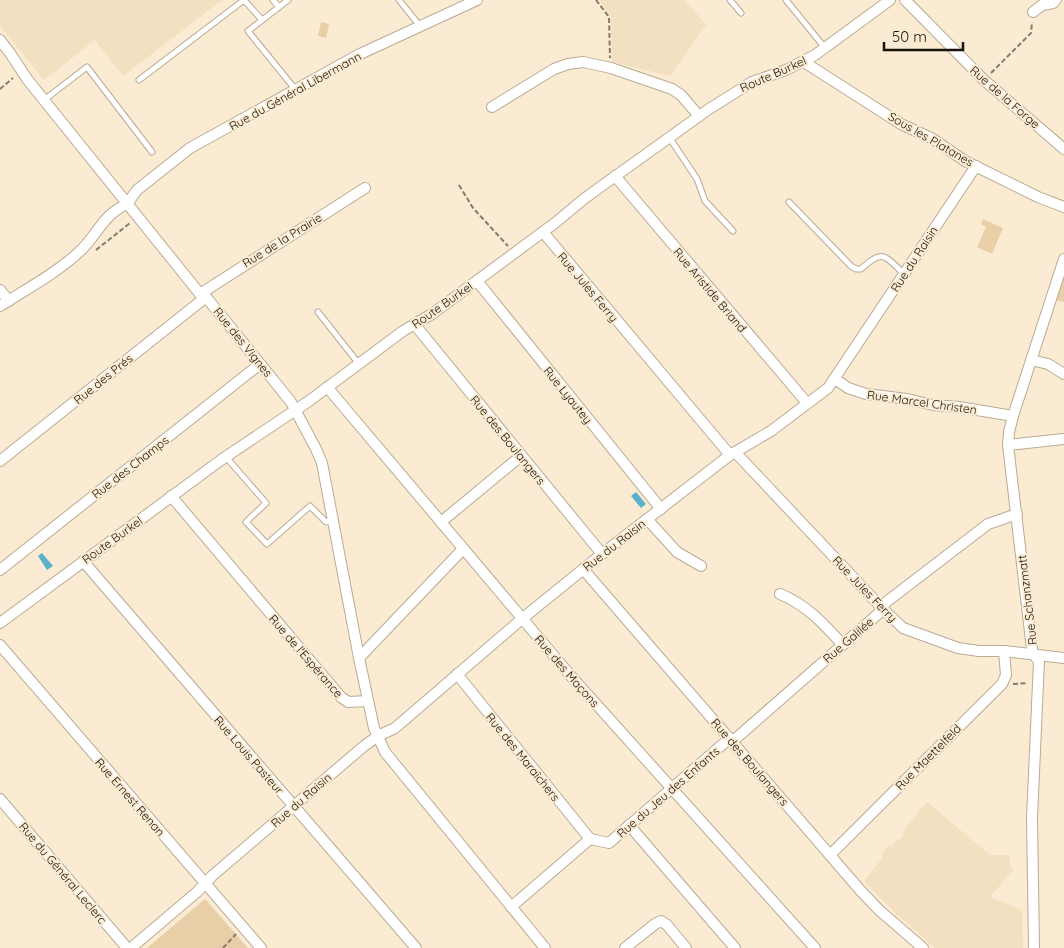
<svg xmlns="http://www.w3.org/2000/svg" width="1064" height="948" font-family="Quicksand,sans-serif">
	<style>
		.built { fill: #f3e0c1 }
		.green { fill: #e8cfa8 }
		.water { fill: #58b2cb }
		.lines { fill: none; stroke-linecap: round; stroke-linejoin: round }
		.service-casing { stroke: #b9ab94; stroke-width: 7 }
		.minor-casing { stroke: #b9ab94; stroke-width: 12 }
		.path { stroke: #867c6b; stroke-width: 2; stroke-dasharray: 5 2.5; stroke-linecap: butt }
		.service { stroke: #fff; stroke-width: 5 }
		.minor { stroke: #fff; stroke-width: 10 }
		.labels { text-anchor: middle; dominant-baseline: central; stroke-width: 4; stroke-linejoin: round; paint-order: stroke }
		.street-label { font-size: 12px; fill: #17120a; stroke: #faebd2 }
	</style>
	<rect width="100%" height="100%" fill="#faebd2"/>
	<g class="built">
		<path d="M0,0h222l-99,76 -28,-36 -51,40 -44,-54z"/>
		<path d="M599,0h86l21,25 -36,51 -58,-14 -1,-46z"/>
		<path d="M927,802l63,53h20l-1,8 4,7 -23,27 32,13 1,38h-88l-40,-35 -31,-32 19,-24 -2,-2 8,-10 2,2 7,-8 2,1 4,-6 -2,-2z"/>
	</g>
	<g class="green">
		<path d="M321,22l8,2 -3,14 -8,-2z"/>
		<path d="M983,219l20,9 -11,26 -15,-7 9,-20 -5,-3z"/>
		<path d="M1064,274v28l-8,-2z"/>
		<path d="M205,899l43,49h-101z"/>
	</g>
	<g class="water">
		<path d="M636,492l10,12 -5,4 -10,-12z"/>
		<path d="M42,553l11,13 -6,4 -9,-14z"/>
	</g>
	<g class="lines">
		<defs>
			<g id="service">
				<path d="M244,0l18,20"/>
				<path d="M273,0l6,7"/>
				<path d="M288,0l-40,31 47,58"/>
				<path d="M399,0l21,26"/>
				<path d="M730,0l11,13"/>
				<path d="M786,0l39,48"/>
				<path d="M139,80l105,-80"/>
				<path d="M44,100l43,-33 65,85"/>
				<path d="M669,137l28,42 8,22 28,30"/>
				<path d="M789,202l62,64 5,3h5c22,-20 23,-14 43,5"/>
				<path d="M318,312l41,52"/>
				<path d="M226,457l40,46 -20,19 21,22 43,-38 16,16 7,-2"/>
			</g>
			<g id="minor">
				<path d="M905,0l79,80 80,69"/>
				<path d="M1033,12l9,-7 11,-2 3,-3"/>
				<path d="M0,40l10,13 17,26 173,215 6,3 85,105 25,47 6,14 37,195 15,70 11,24 160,196"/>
				<path d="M804,62l97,62 32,15 32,22 73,36 26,10"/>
				<path d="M492,107l62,-38 14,-5 15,-2 28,6 61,21 9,6 18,21"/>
				<path d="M615,176l192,227"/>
				<path d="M127,204l10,-14 53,-42 170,-94 117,-54"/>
				<path d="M543,232l187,223"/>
				<path d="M477,281l184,228"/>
				<path d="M0,290l9,11"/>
				<path d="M200,294l165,-106"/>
				<path d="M0,306c25,-16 58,-34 79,-54 19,-17 23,-37 48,-48"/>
				<path d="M415,325l187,229"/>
				<path d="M1031,360l17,4 16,10"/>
				<path d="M835,379l13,9 18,6 41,5 26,6 26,2 54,9"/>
				<path d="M327,387l243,288 245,273"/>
				<path d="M1008,445l56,-6"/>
				<path d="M735,452l147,156 21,20 55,20 21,3h25l60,7"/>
				<path d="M0,461l206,-164"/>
				<path d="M171,496l170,201 7,5 20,-1"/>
				<path d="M647,519l30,33 24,14"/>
				<path d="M441,522l80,-66"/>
				<path d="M83,561l333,387"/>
				<path d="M583,569l277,321 19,20 44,38"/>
				<path d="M0,570l260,-206"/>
				<path d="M780,594c27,11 44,30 63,51"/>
				<path d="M0,623l221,-163 88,-59 94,-70 29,-17 123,-91 30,-25 124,-89 43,-27 34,-12 29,-15 75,-55"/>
				<path d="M0,645l261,303"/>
				<path d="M359,658l104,-109"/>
				<path d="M457,674l133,165"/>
				<path d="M733,741l145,-127 7,-11 103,-79 29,-10"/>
				<path d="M0,799l127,149"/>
				<path d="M629,825l106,123"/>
				<path d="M830,855l172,-171 4,-9 -2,-24"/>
				<path d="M511,907l79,-68 19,4 121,-105"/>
				<path d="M131,948l66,-56 15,-16 152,-130 14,-10 17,-8 128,-110 79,-64 128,-99 41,-24 57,-43 148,-222"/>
				<path d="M625,948l30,-24 6,-3 6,4 19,23"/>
				<path d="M1034,948l-2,-130 7,-157 -5,-6 -2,-6 -24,-204 1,-13 4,-16 51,-157"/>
			</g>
		</defs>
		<use href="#service" class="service-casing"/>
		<use href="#minor" class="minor-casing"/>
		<g class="path">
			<path d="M596,0l13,17 1,41"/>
			<path d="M991,73l40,-40 1,-11"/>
			<path d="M0,89l13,-11"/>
			<path d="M459,185l14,23 35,38"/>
			<path d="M96,250l34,-27"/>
			<path d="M1013,684l15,-1"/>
			<path d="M223,948l13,-14"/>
		</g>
		<use href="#service" class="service"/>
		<use href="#minor" class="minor"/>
	</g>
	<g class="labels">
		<g class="street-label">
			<text transform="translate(773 74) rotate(-24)">Route Burkel</text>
			<text transform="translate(295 91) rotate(-29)">Rue du Général Libermann</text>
			<text transform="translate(1005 97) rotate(41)">Rue de la Forge</text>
			<text transform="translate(931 139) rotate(30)">Sous les Platanes</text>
			<text transform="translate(282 240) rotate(-32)">Rue de la Prairie</text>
			<text transform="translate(914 259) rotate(-57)">Rue du Raisin</text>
			<text transform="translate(588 287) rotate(50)">Rue Jules Ferry</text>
			<text transform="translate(710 290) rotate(50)">Rue Aristide Briand</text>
			<text transform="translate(442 305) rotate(-35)">Route Burkel</text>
			<text transform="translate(243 342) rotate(51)">Rue des Vignes</text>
			<text transform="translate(103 379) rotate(-39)">Rue des Prés</text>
			<text transform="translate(568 395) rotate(51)">Rue Lyautey</text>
			<text transform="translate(922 402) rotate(8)">Rue Marcel Christen</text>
			<text transform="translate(508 440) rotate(51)">Rue des Boulangers</text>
			<text transform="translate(130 467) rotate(-38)">Rue des Champs</text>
			<text transform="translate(112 540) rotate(-36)">Route Burkel</text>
			<text transform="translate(614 545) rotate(-38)">Rue du Raisin</text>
			<text transform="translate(865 589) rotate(46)">Rue Jules Ferry</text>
			<text transform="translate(1027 600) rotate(-97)">Rue Schanzmatt</text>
			<text transform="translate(848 640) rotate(-41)">Rue Galilée</text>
			<text transform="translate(306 656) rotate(49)">Rue de l'Espérance</text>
			<text transform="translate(567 671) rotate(49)">Rue des Maçons</text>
			<text transform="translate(249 755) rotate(49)">Rue Louis Pasteur</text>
			<text transform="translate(523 757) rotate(51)">Rue des Maraîchers</text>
			<text transform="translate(928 757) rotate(-45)">Rue Maettelfeld</text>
			<text transform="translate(750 762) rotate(49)">Rue des Boulangers</text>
			<text transform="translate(668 792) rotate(-41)">Rue du Jeu des Enfants</text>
			<text transform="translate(130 797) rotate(49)">Rue Ernest Renan</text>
			<text transform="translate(301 800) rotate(-41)">Rue du Raisin</text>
			<text transform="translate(63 873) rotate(50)">Rue du Général Leclerc</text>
		</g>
	</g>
	<path d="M884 42v8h79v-8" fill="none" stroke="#17120a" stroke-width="2.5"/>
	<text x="892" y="42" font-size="15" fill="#17120a" stroke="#faebd2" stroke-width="4" paint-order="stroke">50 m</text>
</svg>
